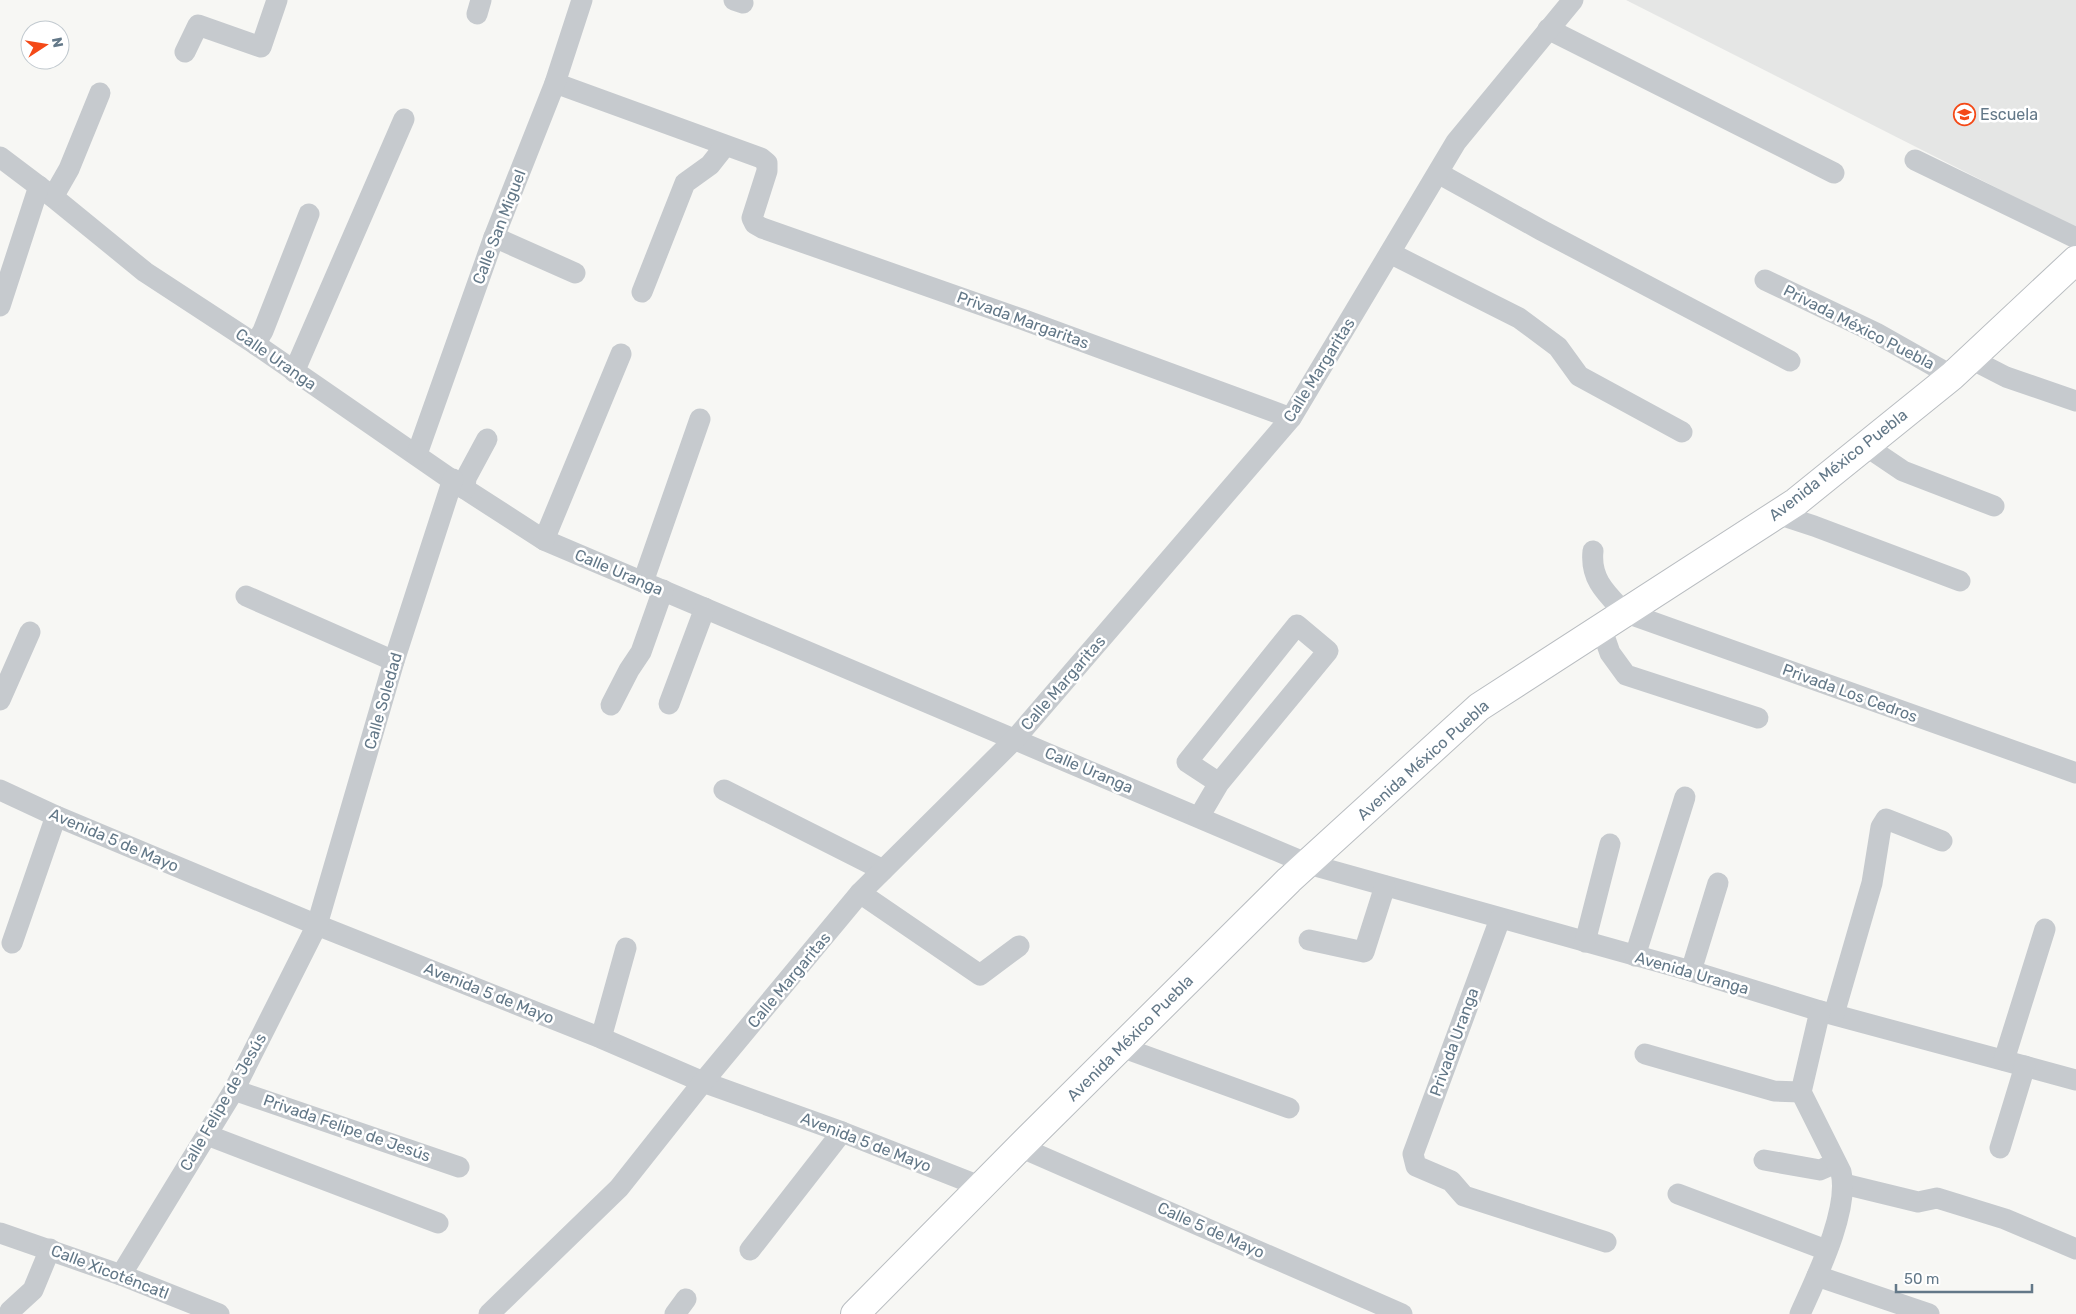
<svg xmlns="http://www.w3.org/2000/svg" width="2076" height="1314" font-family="Rubik,sans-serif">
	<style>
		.built { fill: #e5e6e5 }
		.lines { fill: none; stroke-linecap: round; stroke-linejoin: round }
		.major-casing { stroke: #b9bdc1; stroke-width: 30 }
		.minor { stroke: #c6cace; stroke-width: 21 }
		.major { stroke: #fff; stroke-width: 28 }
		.labels { text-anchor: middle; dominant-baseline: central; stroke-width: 5; stroke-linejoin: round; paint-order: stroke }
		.poi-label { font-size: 16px; fill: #637888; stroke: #fff; text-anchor: start }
		.street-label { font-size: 16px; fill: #637888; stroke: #fff }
	</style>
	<rect width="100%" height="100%" fill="#f7f7f4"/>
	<path class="built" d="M1626,0h450v228z"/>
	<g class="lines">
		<defs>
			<path id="major" d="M855,1314l165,-167 269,-267 190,-173 317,-205 156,-126 124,-116"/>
		</defs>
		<use href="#major" class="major-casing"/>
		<g class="minor">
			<path d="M734,0l9,3"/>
			<path d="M477,14l4,-14"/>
			<path d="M1548,29l286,144"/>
			<path d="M185,52l13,-27 63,22 16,-47"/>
			<path d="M555,83l206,75 6,5v8l-15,47 3,6 7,4 265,93 264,97"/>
			<path d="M0,157l53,40 92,75 110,72 210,145 79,51 764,324 383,107 129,40 256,69"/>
			<path d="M1915,160l161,78"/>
			<path d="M1438,173l103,57 249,131"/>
			<path d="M53,197l16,-28 31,-76"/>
			<path d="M494,237l81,36"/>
			<path d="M1390,253l129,65 39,29 21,29 103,56"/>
			<path d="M1765,280l111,53 76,43"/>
			<path d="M642,292l43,-109 25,-18 15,-19"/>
			<path d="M0,306l39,-120"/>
			<path d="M255,344l8,-13 46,-117"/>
			<path d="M1971,359l35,18 70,24"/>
			<path d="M294,372l110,-253"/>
			<path d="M1866,446l37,25 91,35"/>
			<path d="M417,454l77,-217 61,-154 27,-83"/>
			<path d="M465,489l1,-11 21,-39"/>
			<path d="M1777,514l37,12 146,55"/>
			<path d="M544,540l77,-186"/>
			<path d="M1593,551c-3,28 13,42 31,61l452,161"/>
			<path d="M643,582l57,-163"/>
			<path d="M246,596l148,65"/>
			<path d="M1601,627l9,26 16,22 132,43"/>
			<path d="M0,700l30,-68"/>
			<path d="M669,704l36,-96"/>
			<path d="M611,705l18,-35 12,-18 22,-62"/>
			<path d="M0,790l56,26 261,109 284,113 102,44 139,50 140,55"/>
			<path d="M724,790l159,80"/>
			<path d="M1199,817l20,-34 109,-132 -31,-26 -110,137 32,21"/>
			<path d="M860,893l120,82 39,-29"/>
			<path d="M1500,919l-87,235 3,12 35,15 13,15 142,46"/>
			<path d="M1309,940l55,12 21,-66"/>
			<path d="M1585,942l25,-98"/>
			<path d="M12,943l44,-127"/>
			<path d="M1635,956l50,-159"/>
			<path d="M1691,971l27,-88"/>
			<path d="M1834,1014l38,-131 9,-56 5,-8 56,22"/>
			<path d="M601,1038l25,-90"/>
			<path d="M1121,1047l168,61"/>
			<path d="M1645,1054l129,37 27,1"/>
			<path d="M2004,1060l41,-131"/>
			<path d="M234,1090l225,77"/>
			<path d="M207,1135l231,88"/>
			<path d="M1020,1147l382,167"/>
			<path d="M2000,1148l25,-82"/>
			<path d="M1764,1160l56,10 16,-7"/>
			<path d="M1844,1184l74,18 19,-4 68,21 71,30"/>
			<path d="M1678,1194l148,56"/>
			<path d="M0,1233l121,42 98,39"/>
			<path d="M750,1250l92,-118"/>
			<path d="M121,1275l113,-185 83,-165 77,-264 59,-182"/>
			<path d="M1817,1276l112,38"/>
			<path d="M10,1311l23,-21 17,-41"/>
			<path d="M489,1314l130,-126 84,-106 157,-189 155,-154 276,-321 165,-276 117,-142"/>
			<path d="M675,1314l11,-15"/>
			<path d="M1800,1314c16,-36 50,-104 41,-142l-40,-80 19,-81"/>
		</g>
		<use href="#major" class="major"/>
	</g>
	<defs>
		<symbol id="school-ring" viewBox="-11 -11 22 22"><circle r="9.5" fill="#fff" stroke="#f44917" stroke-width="1.5"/><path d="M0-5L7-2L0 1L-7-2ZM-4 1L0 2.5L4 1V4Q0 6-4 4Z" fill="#f44917"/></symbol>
	</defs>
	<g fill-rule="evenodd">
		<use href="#school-ring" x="1952" y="102" width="25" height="25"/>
	</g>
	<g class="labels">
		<g class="poi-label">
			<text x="1980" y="114">Escuela</text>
		</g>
		<g class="street-label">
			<text transform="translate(499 227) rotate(-69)">Calle San Miguel</text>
			<text transform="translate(1023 320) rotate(20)">Privada Margaritas</text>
			<text transform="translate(1859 327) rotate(27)">Privada México Puebla</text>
			<text transform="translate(276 359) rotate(35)">Calle Uranga</text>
			<text transform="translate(1319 370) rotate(-58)">Calle Margaritas</text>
			<text transform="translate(1838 465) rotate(-38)">Avenida México Puebla</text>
			<text transform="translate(619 572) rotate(23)">Calle Uranga</text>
			<text transform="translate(1063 683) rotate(-49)">Calle Margaritas</text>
			<text transform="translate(1850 693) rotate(20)">Privada Los Cedros</text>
			<text transform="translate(383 701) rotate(-74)">Calle Soledad</text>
			<text transform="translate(1423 760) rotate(-42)">Avenida México Puebla</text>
			<text transform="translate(1089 770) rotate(23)">Calle Uranga</text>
			<text transform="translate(114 840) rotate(23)">Avenida 5 de Mayo</text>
			<text transform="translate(1692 973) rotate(16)">Avenida Uranga</text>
			<text transform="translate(789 980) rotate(-50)">Calle Margaritas</text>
			<text transform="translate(489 993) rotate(22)">Avenida 5 de Mayo</text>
			<text transform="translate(1130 1038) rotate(-45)">Avenida México Puebla</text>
			<text transform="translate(1454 1042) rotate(-70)">Privada Uranga</text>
			<text transform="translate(223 1102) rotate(-60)">Calle Felipe de Jesús</text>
			<text transform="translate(347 1128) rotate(19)">Privada Felipe de Jesús</text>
			<text transform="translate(866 1142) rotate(21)">Avenida 5 de Mayo</text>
			<text transform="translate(1211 1230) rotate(24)">Calle 5 de Mayo</text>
			<text transform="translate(110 1272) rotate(21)">Calle Xicoténcatl</text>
		</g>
	</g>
	<g transform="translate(45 45) rotate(78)"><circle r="24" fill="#ffffff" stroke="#c1c9cf"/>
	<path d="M0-4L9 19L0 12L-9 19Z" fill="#f44917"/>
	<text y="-8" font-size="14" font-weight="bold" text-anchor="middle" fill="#637888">N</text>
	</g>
	<path d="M1896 1284v8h136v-8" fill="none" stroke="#637888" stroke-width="2.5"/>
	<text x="1904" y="1284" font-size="15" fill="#637888" stroke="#ffffff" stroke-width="4" paint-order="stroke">50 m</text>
</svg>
